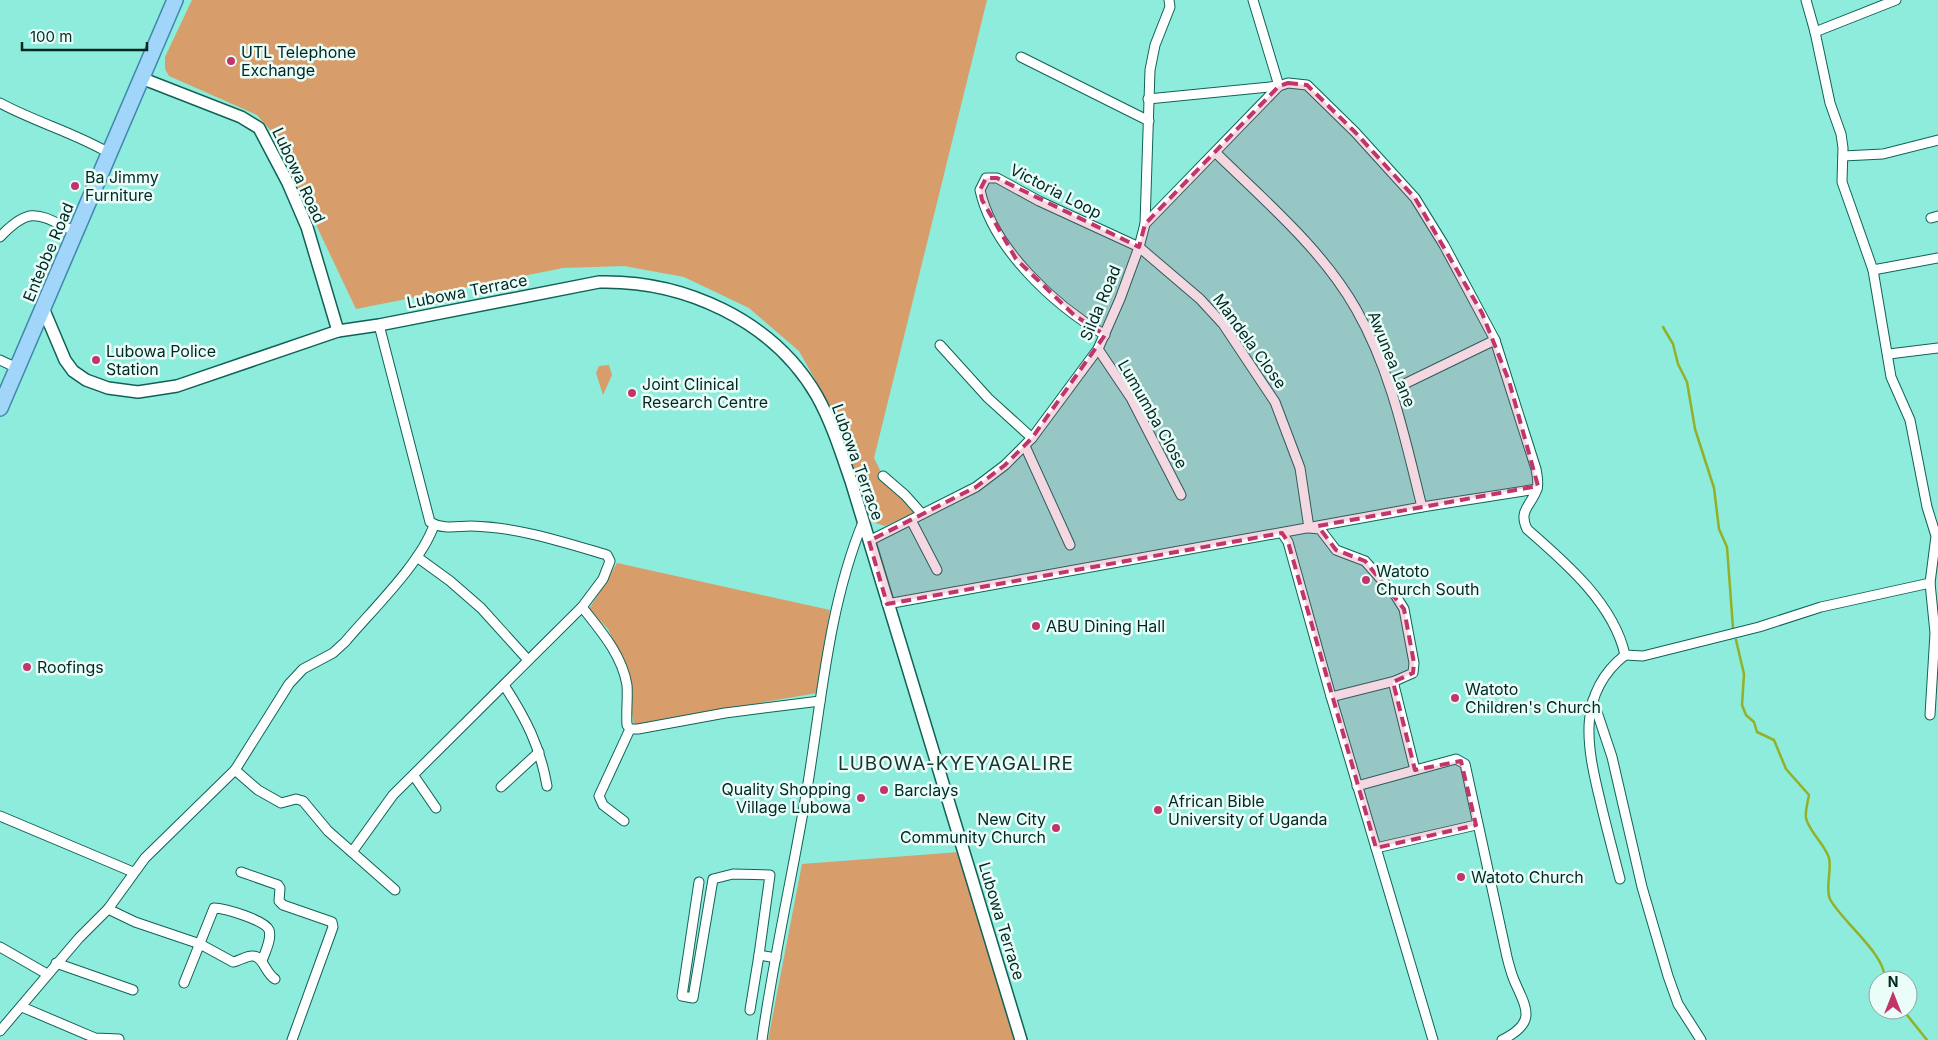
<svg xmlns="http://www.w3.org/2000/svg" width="1938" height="1040" font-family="Inter,sans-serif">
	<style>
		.green { fill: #d79d6a }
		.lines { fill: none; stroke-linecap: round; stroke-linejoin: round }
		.stream { stroke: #93b027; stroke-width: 2.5 }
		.minor-casing { stroke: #106257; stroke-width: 11 }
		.tertiary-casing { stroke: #106257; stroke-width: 14 }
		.primary-casing { stroke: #4087ac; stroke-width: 18 }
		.minor { stroke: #fff; stroke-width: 9 }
		.tertiary { stroke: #fff; stroke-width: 11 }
		.primary { stroke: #a1d6fa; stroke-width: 15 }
		.marked { fill: #c1356b; fill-opacity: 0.2; stroke: #c1356b; stroke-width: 4; stroke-dasharray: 10 6; stroke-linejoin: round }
		.poi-dot { fill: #c1356b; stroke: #ebfdf9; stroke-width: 2 }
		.labels { text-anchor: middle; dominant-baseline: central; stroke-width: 5; stroke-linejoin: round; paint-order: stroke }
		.poi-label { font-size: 16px; fill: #002822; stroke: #ebfdf9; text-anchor: start }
		.street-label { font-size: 16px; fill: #002822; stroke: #ebfdf9 }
		.quarter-label { font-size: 19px; letter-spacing: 1px; fill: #163530; stroke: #ebfdf9 }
	</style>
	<rect width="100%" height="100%" fill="#8decdb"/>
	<g class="green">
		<path d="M192,0h795l-113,458 6,12 -1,8 37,34 -31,14 -13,-4 -41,-114 -32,-57 -50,-43 -65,-31 -60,-11 -61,2 -207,41 -84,-177 -15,-17 -88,-39 -4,-7v-12z"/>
		<path d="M609,365l3,10 -9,20 -7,-22 3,-7z"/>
		<path d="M617,563l213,47 -13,83 -183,32 -3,-18v-28l-23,-50 -19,-20z"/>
		<path d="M960,852l56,188h-248l34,-176z"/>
	</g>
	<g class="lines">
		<g class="stream">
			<path d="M1663,327l10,17 5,20 9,18 8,47 19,59 5,41 8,18 6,81"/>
			<path d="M1736,640l8,34 -2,31 4,10 8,7 3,10 17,8 12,29 23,26c-1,6 -4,16 -3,23 3,14 19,26 23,40 3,12 -4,30 1,41 12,23 56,55 55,81"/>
			<path d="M1903,1010l24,30"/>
		</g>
		<defs>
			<g id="minor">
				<path d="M1806,0l9,32 15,71 11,31 2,14 -1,34 31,88 18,107 19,43 17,87 9,29 -6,47 5,50 -5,82"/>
				<path d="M1815,32l81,-32"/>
				<path d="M1021,57l128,64"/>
				<path d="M1148,99l131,-13 -26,-86"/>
				<path d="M0,103c35,19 75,30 109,50"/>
				<path d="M1216,153c49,48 106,96 140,156 35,61 49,130 66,198"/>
				<path d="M1843,156l40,-2 55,-14"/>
				<path d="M1931,218l7,-2"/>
				<path d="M1145,224l134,-138 9,-3 19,2 48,47 60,66 29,47 51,95 41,129c1,6 3,14 1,20 -6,17 -19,21 -10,40 38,33 87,75 98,126l18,1 116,-29 62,-20 109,-24"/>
				<path d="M0,237c31,-33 39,-22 76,-5"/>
				<path d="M1873,270l65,-12"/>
				<path d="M1105,335c-51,-30 -112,-86 -125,-145l6,-12h11l42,23 100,46 61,52 23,25 52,78 25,66 9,60 11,1 16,21 29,11 31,35 8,13 10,54 -1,10 -18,8 -1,4 21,85"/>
				<path d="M940,345l48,53 44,40"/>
				<path d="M1098,349l33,49 50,97"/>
				<path d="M1889,354l49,-6"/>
				<path d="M0,360l17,8"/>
				<path d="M1392,390l103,-50"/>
				<path d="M1025,446l45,99"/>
				<path d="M883,476l22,19 17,19"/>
				<path d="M911,520l26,50"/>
				<path d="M1282,533l6,9 42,151 103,347"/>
				<path d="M869,541l107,-54 29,-22 27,-27 66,-89 22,-50 19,-52 6,-23 5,-154 5,-25 15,-38 -1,-7"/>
				<path d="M417,557l33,24 31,27 47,52"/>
				<path d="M887,604l535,-97 115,-18"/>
				<path d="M582,607c19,24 40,48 45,78 1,13 -1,27 0,40l3,4h8l87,-16 95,-12"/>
				<path d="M504,685c22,34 36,61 43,101"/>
				<path d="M1331,697l64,-16"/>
				<path d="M1593,700l19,57 30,130 26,89 10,28 23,36"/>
				<path d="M235,770l23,20 23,13 15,-4 7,2 25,30 67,59"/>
				<path d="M414,776l22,32"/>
				<path d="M1357,786l99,-27 9,5 42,193c2,8 4,16 7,23 12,28 24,42 -12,60"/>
				<path d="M501,787l38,-35"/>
				<path d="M0,816l133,56"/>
				<path d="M624,821l-21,-16 -4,-9 31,-67"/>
				<path d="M1376,848l100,-23"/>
				<path d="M352,852l41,-57 189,-188 21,-28 7,-18 -3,-6c-44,-13 -89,-28 -136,-29 -14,0 -28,4 -41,-4l-51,-197"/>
				<path d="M241,872l37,13 2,3 -1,13 4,4 49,17 1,5 -41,113"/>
				<path d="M1620,879c-7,-27 -14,-53 -20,-79 -13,-53 -24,-106 25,-145"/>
				<path d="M699,882l-17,114 11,2 20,-119 20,-5 37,1 -11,80"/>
				<path d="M108,909l27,13 65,22 33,18c7,-1 14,-7 20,-6 10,0 12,17 22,23"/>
				<path d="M0,947l47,27"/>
				<path d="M56,963l77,27"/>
				<path d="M184,983l30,-75c10,0 51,12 55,22 3,9 -4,22 -7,31"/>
				<path d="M22,1007l73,31 24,1"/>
				<path d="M750,1010l9,-55 17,3"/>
				<path d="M0,1031l79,-93 29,-29 37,-51 90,-88 54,-86 14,-15 30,-16 12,-11c27,-32 76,-79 89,-117"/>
				<path d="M762,1040c12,-86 32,-171 46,-257 14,-87 21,-178 55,-261"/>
			</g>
			<g id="tertiary">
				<path d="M141,78l100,39 18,11 29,55 19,44 31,104"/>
				<path d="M43,308l22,52 8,11 13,9 22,8 30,4 39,-6 161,-55 41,-6 220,-43c85,-2 174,38 218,114 15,27 24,56 34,85l170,559"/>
			</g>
			<path id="primary" d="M0,408l175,-408"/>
		</defs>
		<use href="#minor" class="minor-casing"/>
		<use href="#tertiary" class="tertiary-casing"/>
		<use href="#primary" class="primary-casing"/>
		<use href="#minor" class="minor"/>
		<use href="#tertiary" class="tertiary"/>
		<use href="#primary" class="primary"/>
	</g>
	<path class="marked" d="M1288,83l19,2 48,47 60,66 67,115 27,68 29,105 -220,40 18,24 29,11 39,48 10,54 -1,10 -20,9 22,88 46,-9 15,64 -100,23 -88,-306 -6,-9 -395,71 -18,-63 107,-54 29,-22 27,-27 73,-103 -31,-20 -58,-56 -34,-59 -2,-10 6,-12h11l142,69 6,-23 134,-138z"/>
	<g class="poi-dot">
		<circle cx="231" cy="61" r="5"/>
		<circle cx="75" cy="186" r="5"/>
		<circle cx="96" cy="360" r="5"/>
		<circle cx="632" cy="393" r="5"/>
		<circle cx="1366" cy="580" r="5"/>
		<circle cx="1036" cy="626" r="5"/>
		<circle cx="27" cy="667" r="5"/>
		<circle cx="1455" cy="698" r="5"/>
		<circle cx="884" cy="790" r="5"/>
		<circle cx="861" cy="798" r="5"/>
		<circle cx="1158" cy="810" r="5"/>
		<circle cx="1056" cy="828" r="5"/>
		<circle cx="1461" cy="877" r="5"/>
	</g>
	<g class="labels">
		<g class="poi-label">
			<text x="241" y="52">UTL Telephone<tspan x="241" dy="18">Exchange</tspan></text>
			<text x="85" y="177">Ba Jimmy<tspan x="85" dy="18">Furniture</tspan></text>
			<text x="106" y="351">Lubowa Police<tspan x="106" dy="18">Station</tspan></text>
			<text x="642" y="384">Joint Clinical<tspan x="642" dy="18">Research Centre</tspan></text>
			<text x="1376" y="571">Watoto<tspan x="1376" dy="18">Church South</tspan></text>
			<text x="1046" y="626">ABU Dining Hall</text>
			<text x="37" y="667">Roofings</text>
			<text x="1465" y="689">Watoto<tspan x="1465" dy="18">Children's Church</tspan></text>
			<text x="851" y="789" text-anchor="end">Quality Shopping<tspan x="851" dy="18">Village Lubowa</tspan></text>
			<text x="894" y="790">Barclays</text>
			<text x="1168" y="801">African Bible<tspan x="1168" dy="18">University of Uganda</tspan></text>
			<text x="1046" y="819" text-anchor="end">New City<tspan x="1046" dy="18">Community Church</tspan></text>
			<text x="1471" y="877">Watoto Church</text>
		</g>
		<g class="street-label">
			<text transform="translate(299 175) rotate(65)">Lubowa Road</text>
			<text transform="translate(1056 191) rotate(27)">Victoria Loop</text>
			<text transform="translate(48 252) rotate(-67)">Entebbe Road</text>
			<text transform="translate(467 291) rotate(-11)">Lubowa Terrace</text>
			<text transform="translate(1100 303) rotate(-67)">Silda Road</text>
			<text transform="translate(1250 341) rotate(54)">Mandela Close</text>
			<text transform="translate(1392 359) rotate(68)">Awunea Lane</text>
			<text transform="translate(1153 414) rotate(60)">Lumumba Close</text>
			<text transform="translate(858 462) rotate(70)">Lubowa Terrace</text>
			<text transform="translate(1002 921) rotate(73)">Lubowa Terrace</text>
		</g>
		<g class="quarter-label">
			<text x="956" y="763">LUBOWA-KYEYAGALIRE</text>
		</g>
	</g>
	<g transform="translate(1893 995)"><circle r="24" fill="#ebfdf9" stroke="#8da8a3"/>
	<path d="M0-4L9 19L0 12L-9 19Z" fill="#c1356b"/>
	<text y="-8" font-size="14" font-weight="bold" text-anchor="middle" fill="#002822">N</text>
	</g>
	<path d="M22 42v8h125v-8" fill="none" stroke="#002822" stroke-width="2.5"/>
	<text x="30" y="42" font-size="15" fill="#002822" stroke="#ebfdf9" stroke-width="4" paint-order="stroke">100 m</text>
</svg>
